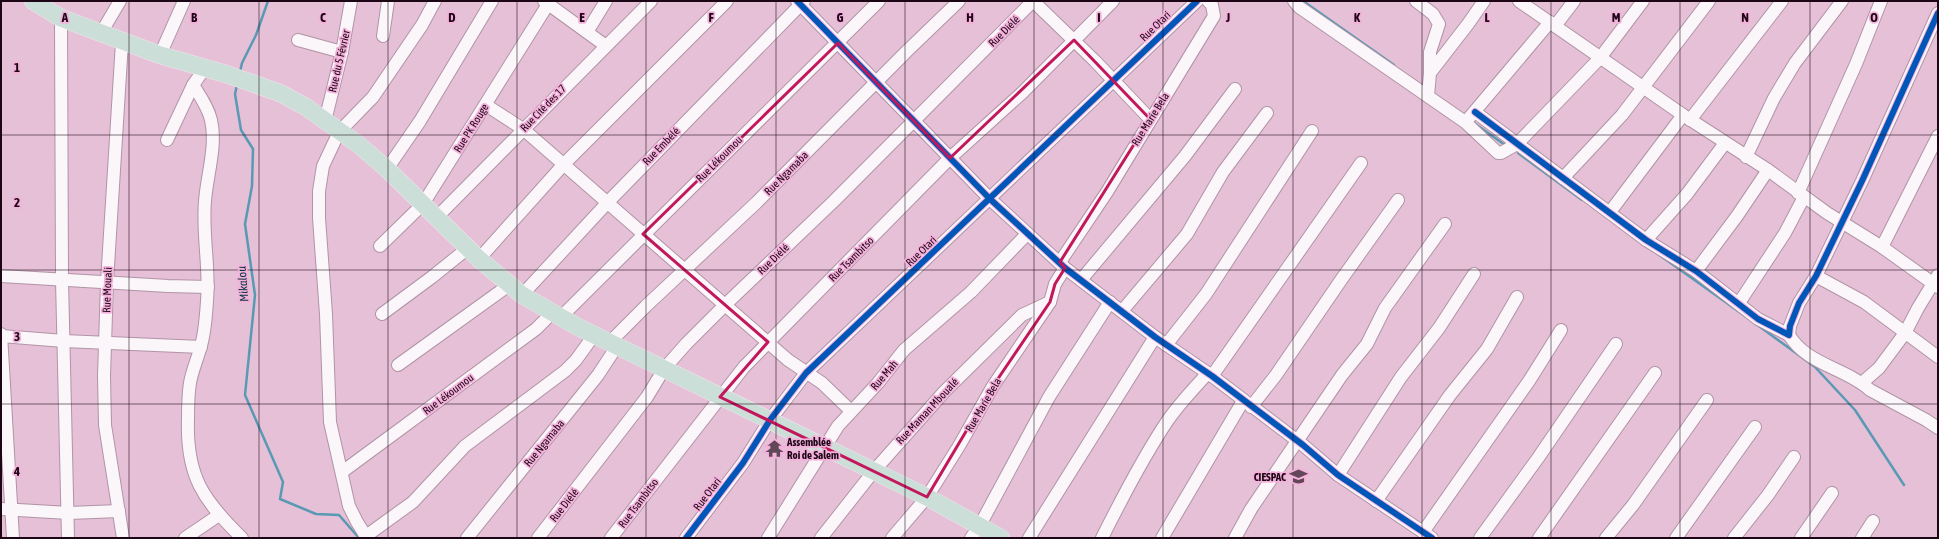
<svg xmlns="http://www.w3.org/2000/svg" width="1939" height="539" font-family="'Asap Condensed',sans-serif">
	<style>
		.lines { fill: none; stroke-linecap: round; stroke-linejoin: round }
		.stream { stroke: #5a99b4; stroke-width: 2.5 }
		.minor-casing { stroke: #b194a6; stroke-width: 14 }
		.highway-casing { stroke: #f3e3ed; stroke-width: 18 }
		.minor { stroke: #fbf6f9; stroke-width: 12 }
		.highway { stroke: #ccded8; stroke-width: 17 }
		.cycleway-casing { stroke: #f4b1db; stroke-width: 8 }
		.cycleway { stroke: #0057b8; stroke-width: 6 }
		.marked { fill: none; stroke: #c2185b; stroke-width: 3; stroke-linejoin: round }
		.grid { fill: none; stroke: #1c0615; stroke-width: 1; stroke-opacity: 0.55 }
		.labels { text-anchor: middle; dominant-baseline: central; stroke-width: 3.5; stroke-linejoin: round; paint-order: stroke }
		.street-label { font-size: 11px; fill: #1c0615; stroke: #f4b1db }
		.poi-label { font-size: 11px; font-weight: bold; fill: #1c0615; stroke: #f4b1db; text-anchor: start }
		.water-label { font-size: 12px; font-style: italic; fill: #043340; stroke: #f4b1db }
		.grid-label { font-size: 13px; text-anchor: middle; font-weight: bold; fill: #1c0615; stroke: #f4b1db; stroke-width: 3.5; stroke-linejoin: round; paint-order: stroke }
	</style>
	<rect width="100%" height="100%" fill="#e5c0d7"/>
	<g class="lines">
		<g class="stream">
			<path d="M1303,1l91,64"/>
			<path d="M240,72l2,-9 14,-28 12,-34"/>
			<path d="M237,85l-2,9 6,36 12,19 -1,37 -7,38 10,71 -10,100 38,87 -3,17 36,15 23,1 20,23"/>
			<path d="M1474,123l31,22"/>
			<path d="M1518,153l64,47"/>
			<path d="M1658,254l87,62"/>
			<path d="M1756,324l59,43 40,43 49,75"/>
		</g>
		<defs>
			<g id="minor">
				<path d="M544,1l62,45"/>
				<path d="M797,1l193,198 75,69 90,69 57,39 91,69 35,30 94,63"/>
				<path d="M1033,1l62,60 55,58"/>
				<path d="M1294,1l5,6 166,115 33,31h3l16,-9 83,-86 43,-57"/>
				<path d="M1416,1l17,13 6,10 -9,28v20"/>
				<path d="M1519,1l164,114 85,55 59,43 55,34 56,40"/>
				<path d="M61,18l1,262 6,258"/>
				<path d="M1555,26l19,-25"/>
				<path d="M587,32l19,-31"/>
				<path d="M101,33l19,-32"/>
				<path d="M383,36l5,-35"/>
				<path d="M298,40l44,12"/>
				<path d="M122,42l-15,240 -3,94 1,49 18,113"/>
				<path d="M160,55l24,-54"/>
				<path d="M193,85c7,11 15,22 18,35 6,25 -4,55 -6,81 -3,33 5,67 2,100 -1,15 -2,33 -7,48 -3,11 -8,22 -10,34 -2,12 -2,24 -2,36 -2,57 15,81 54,119"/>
				<path d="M1428,96l2,-23 38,-49 16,-23"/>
				<path d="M486,105l37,24 265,231 34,23 29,28"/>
				<path d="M1475,112l171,128 50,31 62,48 31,16 1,-9 9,-23 17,-27 46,-95 76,-168"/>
				<path d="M1469,118l81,-96"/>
				<path d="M1690,120l92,-119"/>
				<path d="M325,121l17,-69 9,-51"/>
				<path d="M167,140l26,-55 12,-17"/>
				<path d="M1746,157l28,-59 21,-35 47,-62"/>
				<path d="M387,169l33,-48 72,-120"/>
				<path d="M1563,178l59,-63 87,-114"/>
				<path d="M1798,193l58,-129 25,-63"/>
				<path d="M1610,212l73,-97"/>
				<path d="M437,217l214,-216"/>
				<path d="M1646,240l41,-46 38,-51"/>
				<path d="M380,246l43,-42 127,-203"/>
				<path d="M1882,247l56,-111"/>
				<path d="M479,259l85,-95 163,-163"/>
				<path d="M1060,262l47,-70 107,-176 -2,-11 -4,-4"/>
				<path d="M1696,271l41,-55 31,-46"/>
				<path d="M1,276l167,10 40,1"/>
				<path d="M1816,276l48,26 74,55"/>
				<path d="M1081,280l104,-124 50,-67"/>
				<path d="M522,295l86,-93 196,-201"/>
				<path d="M1739,303l46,-70 19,-36"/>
				<path d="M1122,311l65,-77 36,-62 44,-59"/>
				<path d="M382,314l50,-37 36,-29"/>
				<path d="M560,318l319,-317"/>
				<path d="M1,334l12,204"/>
				<path d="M1789,335c18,30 57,33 81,55l56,30 12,8"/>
				<path d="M1,336l63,5 137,6"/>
				<path d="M610,342l36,-36 110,-103 150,-151 53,-51"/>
				<path d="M1166,345l40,-51 106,-163"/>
				<path d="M398,365l111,-80"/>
				<path d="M1212,376l149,-213"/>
				<path d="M1863,382l16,-14 26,-35 13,-25 20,-33"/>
				<path d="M1251,407l25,-32 65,-95 57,-80"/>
				<path d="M342,472l194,-143 16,-16"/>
				<path d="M1338,475l63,-98 38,-49 35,-54"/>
				<path d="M1376,501l74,-106 37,-46 30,-52"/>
				<path d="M1,509l68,4 50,-2"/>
				<path d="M1423,532l106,-151 32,-51"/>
				<path d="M366,536l47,-34 52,-56 100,-75 11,-11 18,-25"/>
				<path d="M185,538l34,-23"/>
				<path d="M367,538l-10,-16 -8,-16 -19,-84 -4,-108 -7,-96v-27l4,-25 16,-34 34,-35 49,-72 13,-24"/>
				<path d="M467,538l131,-163 19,-29"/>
				<path d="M538,538l109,-141 17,-28 22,-25 40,-40 108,-103 199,-200"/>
				<path d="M611,538l133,-171 206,-209 73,-66 90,-91"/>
				<path d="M686,538l57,-75 27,-43 36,-47 391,-372"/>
				<path d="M768,538l70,-112 40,-43 26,-33 67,-58 56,-58"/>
				<path d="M821,538l52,-66 71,-80 78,-77 28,-13"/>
				<path d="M892,538l35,-41 32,-51 34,-60 57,-84 5,-18 10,-16"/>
				<path d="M971,538l8,-11 70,-130 61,-95"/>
				<path d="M1029,538l126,-201"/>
				<path d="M1102,538c20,-40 41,-81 66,-118 12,-17 26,-32 40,-47"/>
				<path d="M1162,538l81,-137"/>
				<path d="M1235,538l16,-29 91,-134 25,-31 18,-36 60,-84"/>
				<path d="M1480,538l58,-80 78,-114"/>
				<path d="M1539,538l116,-165"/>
				<path d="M1606,538l27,-33 74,-105"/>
				<path d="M1676,538l79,-111"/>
				<path d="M1734,538l34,-43 26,-38"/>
				<path d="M1801,538l31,-45"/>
				<path d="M1862,538l11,-17"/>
			</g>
			<path id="highway" d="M33,1l28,17 99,37 66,19 54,19 26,14 53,38 28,24 92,90 43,36 56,32 349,170 74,41"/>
		</defs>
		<use href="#minor" class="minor-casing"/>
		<use href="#highway" class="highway-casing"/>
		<use href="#minor" class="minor"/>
		<use href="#highway" class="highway"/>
		<defs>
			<g id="cycleway">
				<path d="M797,1l193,198 75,69 90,69 57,39 91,69 35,30 94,63"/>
				<path d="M1475,112l171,128 50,31 62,48 31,16 1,-9 9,-23 17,-27 46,-95 76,-168"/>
				<path d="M686,538l57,-75 27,-43 36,-47 391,-372"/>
			</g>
		</defs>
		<use href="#cycleway" class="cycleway-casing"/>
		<use href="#cycleway" class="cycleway"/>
	</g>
	<path class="marked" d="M1074,40l76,79 -90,143 5,6 -10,16 -5,18 -57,84 -66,111 -207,-100 48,-55 -125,-108 195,-191 112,115z"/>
	<path class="grid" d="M129,1v537M259,1v537M388,1v537M517,1v537M646,1v537M776,1v537M905,1v537M1034,1v537M1163,1v537M1293,1v537M1422,1v537M1551,1v537M1680,1v537M1810,1v537M1,135h1937M1,270h1937M1,404h1937"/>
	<defs>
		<symbol id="temple-bare" viewBox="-9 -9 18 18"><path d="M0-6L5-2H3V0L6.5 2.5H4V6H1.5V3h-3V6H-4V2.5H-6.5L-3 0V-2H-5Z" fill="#624759" stroke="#f4b1db" stroke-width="2.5" paint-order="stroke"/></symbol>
		<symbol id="university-bare" viewBox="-9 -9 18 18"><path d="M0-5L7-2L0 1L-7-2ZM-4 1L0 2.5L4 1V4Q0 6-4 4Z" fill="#624759" stroke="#f4b1db" stroke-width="2.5" paint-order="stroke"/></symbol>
	</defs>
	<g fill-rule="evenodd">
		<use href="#temple-bare" x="762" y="436" width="25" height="25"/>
		<use href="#university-bare" x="1286" y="464" width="25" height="25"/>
	</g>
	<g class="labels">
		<g class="street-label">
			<text transform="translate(1155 26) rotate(-44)">Rue Otari</text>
			<text transform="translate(1004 31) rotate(-45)">Rue Diélé</text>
			<text transform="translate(339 61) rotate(-77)">Rue du 5 Février</text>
			<text transform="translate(543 108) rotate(-46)">Rue Cité des 17</text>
			<text transform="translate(1150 119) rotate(-58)">Rue Marie Bela</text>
			<text transform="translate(471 128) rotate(-58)">Rue PK Rouge</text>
			<text transform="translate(661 146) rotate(-46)">Rue Embélé</text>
			<text transform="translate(719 159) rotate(-45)">Rue Lékoumou</text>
			<text transform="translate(786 173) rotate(-45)">Rue Ngamaba</text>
			<text transform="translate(921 251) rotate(-44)">Rue Otari</text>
			<text transform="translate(773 259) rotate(-44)">Rue Diélé</text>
			<text transform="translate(851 259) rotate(-45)">Rue Tsambitso</text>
			<text transform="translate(107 290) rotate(-88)">Rue Mouali</text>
			<text transform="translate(884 375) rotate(-50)">Rue Mah</text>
			<text transform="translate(448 394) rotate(-37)">Rue Lékoumou</text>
			<text transform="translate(983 405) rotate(-60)">Rue Marie Bela</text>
			<text transform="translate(927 411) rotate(-47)">Rue Maman Mboualé</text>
			<text transform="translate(544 443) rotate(-51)">Rue Ngamaba</text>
			<text transform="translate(707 494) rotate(-53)">Rue Otari</text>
			<text transform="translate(638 503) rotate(-53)">Rue Tsambitso</text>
			<text transform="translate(564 505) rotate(-52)">Rue Diélé</text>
		</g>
		<g class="poi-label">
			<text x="787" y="442">Assemblée<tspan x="787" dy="13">Roi de Salem</tspan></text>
			<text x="1286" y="477" text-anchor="end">CIESPAC</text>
		</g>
		<g class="water-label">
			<text transform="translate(243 284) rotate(-95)">Mikalou</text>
		</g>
	</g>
	<g class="grid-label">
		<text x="65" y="22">A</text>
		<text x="194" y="22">B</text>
		<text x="323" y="22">C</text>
		<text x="452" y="22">D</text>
		<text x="582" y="22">E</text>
		<text x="711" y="22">F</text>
		<text x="840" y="22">G</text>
		<text x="970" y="22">H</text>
		<text x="1099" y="22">I</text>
		<text x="1228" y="22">J</text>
		<text x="1357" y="22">K</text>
		<text x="1487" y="22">L</text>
		<text x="1616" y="22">M</text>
		<text x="1745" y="22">N</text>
		<text x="1874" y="22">O</text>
		<text x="17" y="72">1</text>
		<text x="17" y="207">2</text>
		<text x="17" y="341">3</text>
		<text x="17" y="476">4</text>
	</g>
	<rect width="1939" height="539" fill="none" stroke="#1c0615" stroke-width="4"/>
</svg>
